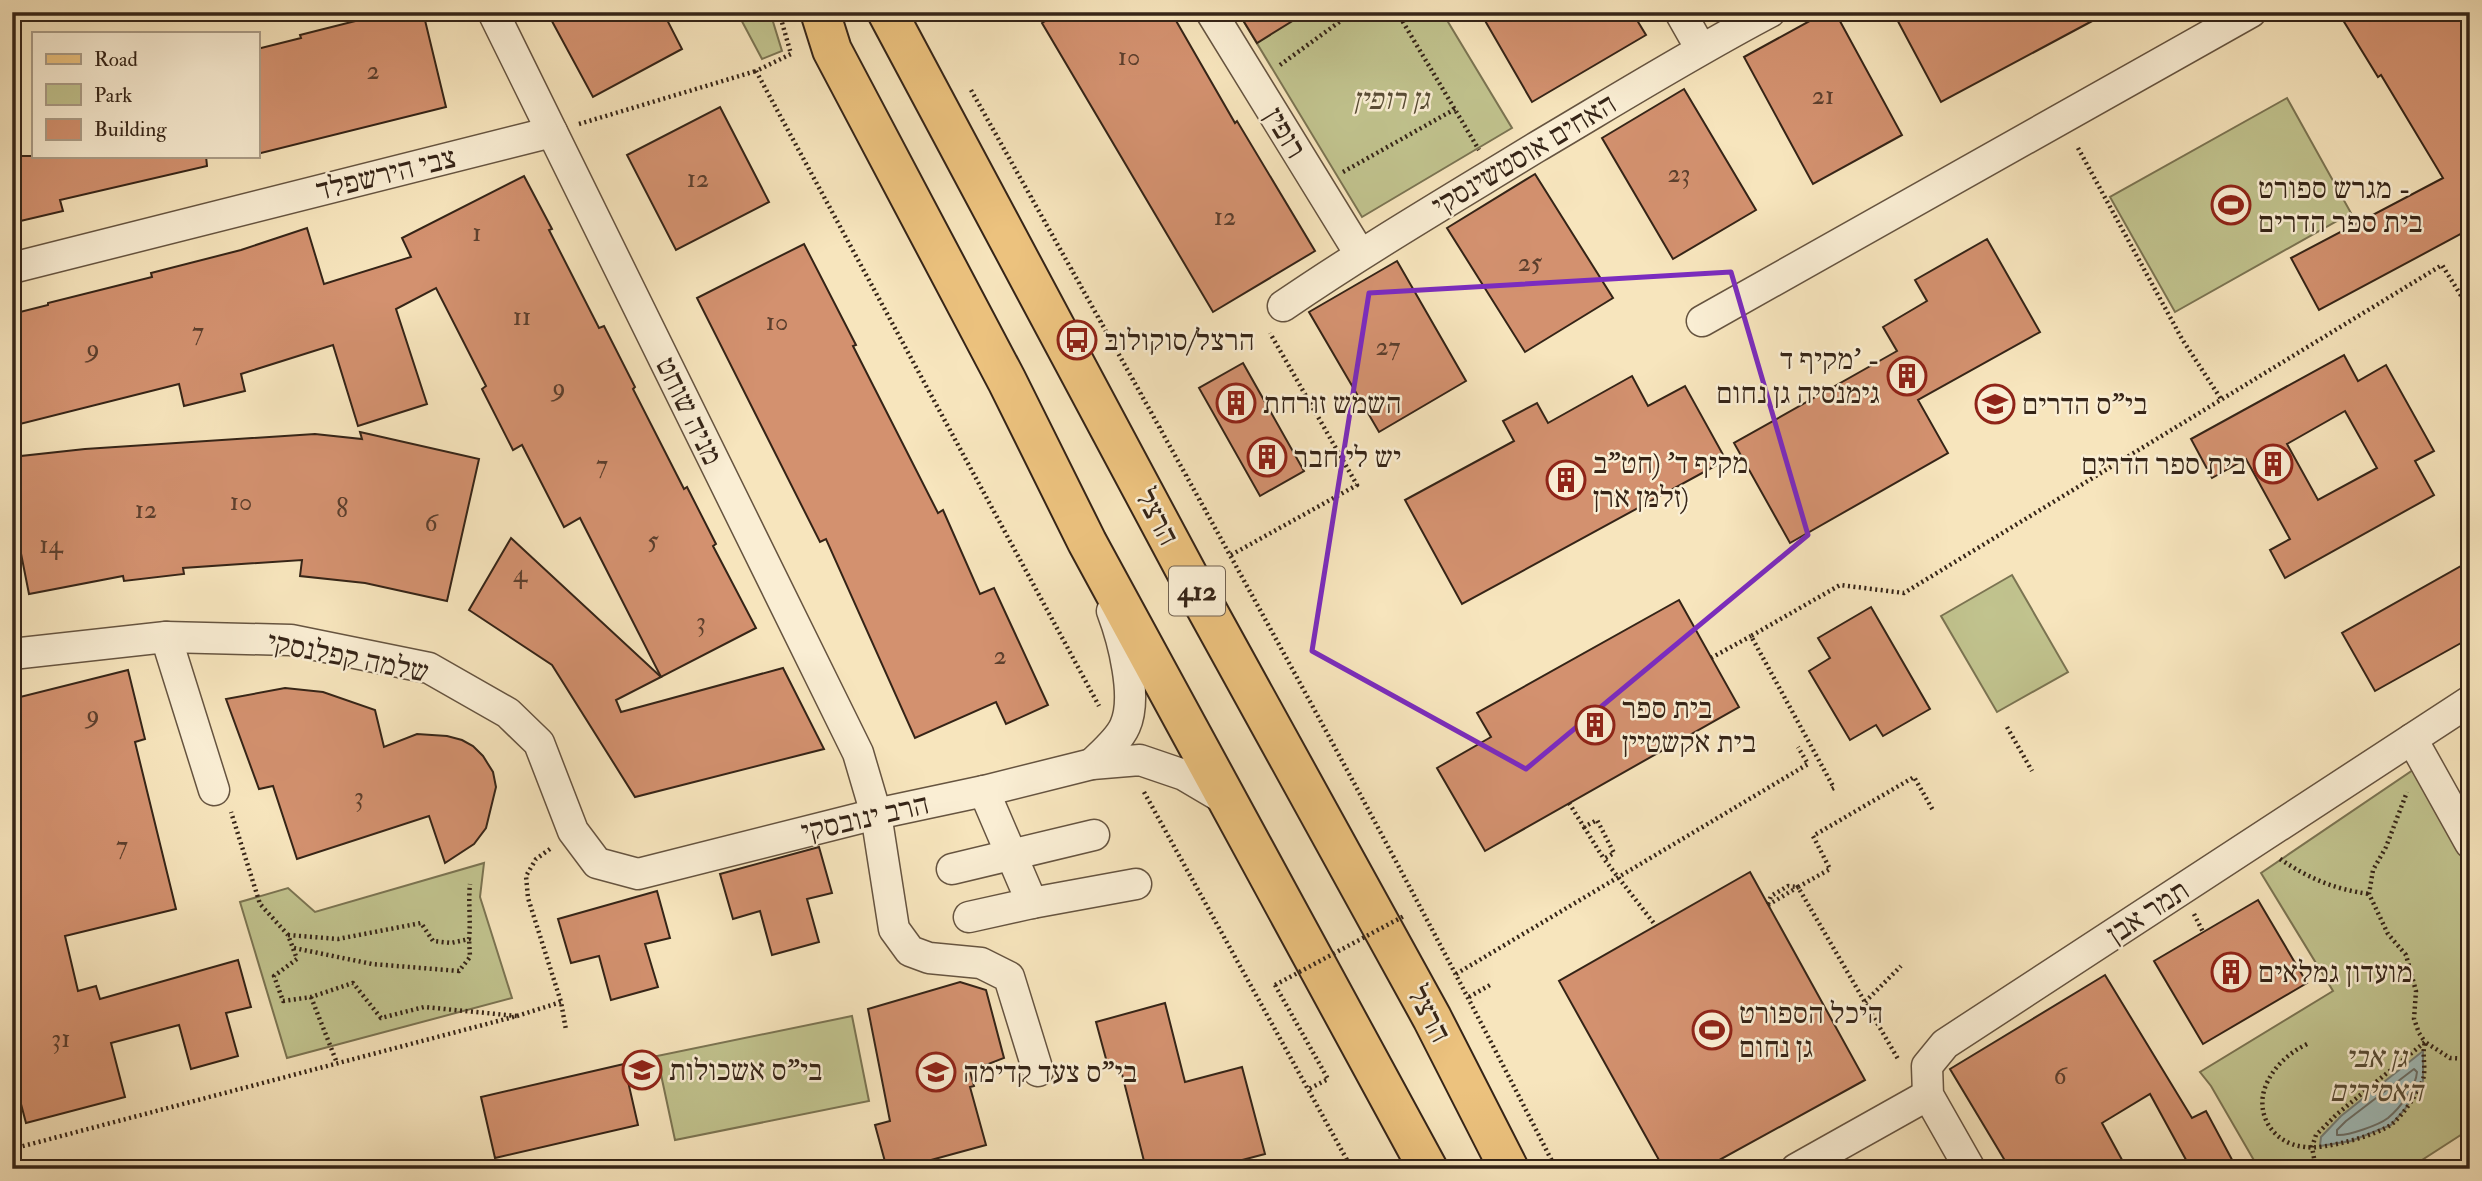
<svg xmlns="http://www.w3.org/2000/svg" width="2482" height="1181" font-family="'IM FELL Double Pica','Frank Ruhl Libre',serif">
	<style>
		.green { fill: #c1c38e; stroke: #7b7452; stroke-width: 2 }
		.water { fill: #a1bdbb; stroke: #768079; stroke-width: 2 }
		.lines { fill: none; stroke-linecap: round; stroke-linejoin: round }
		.shore { stroke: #6b7069; stroke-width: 2 }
		.building { fill: #d3916f; stroke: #352417; stroke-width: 2; fill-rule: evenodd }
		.minor-casing { stroke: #665440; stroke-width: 33 }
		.major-casing { stroke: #352417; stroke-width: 42 }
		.path { stroke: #352417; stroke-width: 4.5; stroke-dasharray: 2 3.5; stroke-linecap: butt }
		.minor { stroke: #faeed4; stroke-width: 30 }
		.major { stroke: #ecc27e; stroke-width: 38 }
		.path-bridge { stroke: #352417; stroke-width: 4.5; stroke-dasharray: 2 3.5; stroke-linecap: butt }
		.marked { fill: none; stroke: #7b2cbf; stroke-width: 5; stroke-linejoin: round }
		.labels { text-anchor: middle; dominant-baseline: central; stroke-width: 5; stroke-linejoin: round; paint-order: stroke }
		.number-label { font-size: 26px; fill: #5c3f2d }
		.shield { fill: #faeed4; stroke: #706150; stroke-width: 2 }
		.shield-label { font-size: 28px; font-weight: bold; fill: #352417 }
		.park-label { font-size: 30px; font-style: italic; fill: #584c35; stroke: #faeed4 }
		.street-label { font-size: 30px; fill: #352417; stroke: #faeed4 }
		.poi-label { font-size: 30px; fill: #352417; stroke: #faeed4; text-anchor: start }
	</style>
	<rect width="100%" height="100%" fill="#f7e5bd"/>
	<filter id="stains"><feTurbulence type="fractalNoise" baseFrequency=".00286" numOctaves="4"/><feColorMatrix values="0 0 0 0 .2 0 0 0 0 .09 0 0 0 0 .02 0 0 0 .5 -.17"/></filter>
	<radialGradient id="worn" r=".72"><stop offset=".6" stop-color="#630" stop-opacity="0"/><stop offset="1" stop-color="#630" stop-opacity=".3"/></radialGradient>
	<g class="green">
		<path d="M737,12h33l12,39 -20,8z"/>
		<path d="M1238,12h204l70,116 -150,89z"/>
		<path d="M2287,98l64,115 -176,99 -65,-115z"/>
		<path d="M2012,575l56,97 -71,40 -56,-96z"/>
		<path d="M2413,770l57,101v258l-62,40h-149l-48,-83 -11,-14 133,-81 -72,-118z"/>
		<path d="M484,863l-4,34 32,101 -225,60 -47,-156 48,-14 27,24z"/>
		<path d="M852,1016l17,85 -194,39 -18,-84z"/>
	</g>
	<path class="water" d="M2423,1051v30l-18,28 -14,16 -40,16 -31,5 1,-9 20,-21z"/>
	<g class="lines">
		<path class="shore" d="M2414,1069l3,3c-1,15 -17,36 -29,46 -9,7 -40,18 -51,17v-5l9,-9z"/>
	</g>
	<g class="building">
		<path d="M391,12h32l23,95 -189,47v-105l44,-11 -1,-3z"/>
		<path d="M547,12h116l19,37 -89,48z"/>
		<path d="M1060,12h111l64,111 2,-2 78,130 -102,61 -171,-289z"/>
		<path d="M1238,12h69l-50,31z"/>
		<path d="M1480,12h152l14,23 -114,67z"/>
		<path d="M1826,12h9l67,123 -89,49 -69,-127z"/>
		<path d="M1893,12h216l-168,90z"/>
		<path d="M2338,12h132v217l-151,81 -28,-52 152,-80 -62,-103 -3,2z"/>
		<path d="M1684,89l72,121 -83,49 -71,-121z"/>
		<path d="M720,107l49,95 -93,48 -49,-95z"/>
		<path d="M12,156h194l1,10 -147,34 3,11 -51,12z"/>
		<path d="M1535,174l78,124 -88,54 -78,-124z"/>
		<path d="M524,176l28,53 -3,1 50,98 5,-2 31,61 -2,2 51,100 3,-2 29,57 -3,2 43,82 -95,49 -81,-159 -16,9 -42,-82 -9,5 -31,-61 4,-3 -50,-98 -40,21 31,95 -69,22 -25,-81 -92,29 4,17 -61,15 -5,-22 -167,42v-112l36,-9v-2l104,-26 -1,-4 90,-23 66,-22 17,56 87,-27 -9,-19z"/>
		<path d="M1987,239l53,93 -122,68 30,53 -158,90 -56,-100 163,-92 -14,-24 44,-26 -12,-21z"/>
		<path d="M804,244l52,101 -3,1 85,167 5,-3 37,84 14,-6 54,117 -42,19 -10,-22 -81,36 -89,-199 -6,3 -123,-244z"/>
		<path d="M1397,261l69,120 -87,51 -70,-120z"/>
		<path d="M2344,355l14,26 28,-16 48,86 -19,10 19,34 -149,83 -15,-28 20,-11 -44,-80 -34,19 -21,-39zM2345,411l32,57 -59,32 -31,-56z"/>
		<path d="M1243,363l61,108 -44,25 -61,-108z"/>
		<path d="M1632,376l16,30 37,-20 41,74 -264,144 -57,-104 109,-59 -11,-20 34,-18 11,20z"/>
		<path d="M360,432l119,27 -32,142 -82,-18 -65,-7 2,-16 -119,8 1,6 -60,7 -1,-5 -94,18 -17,-86v-51l73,-8 230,-15 47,5z"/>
		<path d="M511,538l150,139 -45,23 5,12 162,-44 41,81 -189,48 -83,-132 -83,-55z"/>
		<path d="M2470,561v77l-95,53 -33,-58z"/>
		<path d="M1679,600l60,107 -254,144 -48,-83 54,-31 -14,-24z"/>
		<path d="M1871,607l59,102 -47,27 -7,-11 -26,15 -41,-69 21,-13 -12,-20z"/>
		<path d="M128,670l17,69 -10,3 41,167 -111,27 13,55 18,-5 4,13 138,-39 13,47 -25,6 12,43 -47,13 -12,-44 -68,18 14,54 -99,26 -14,-53v-371z"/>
		<path d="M285,688l38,4 52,18 9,37 33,-13 30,2 15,4 11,6 10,10 10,16 3,15 -10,41 -12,16 -29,19 -16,-47 -132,43 -24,-73 -14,3 -33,-90z"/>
		<path d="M819,847l13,46 -25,6 12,43 -47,13 -12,-44 -27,8 -13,-45z"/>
		<path d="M1750,872l115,208 -162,89h-39l-105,-188z"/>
		<path d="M657,891l13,47 -25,6 13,43 -47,13 -12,-44 -28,7 -13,-44z"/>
		<path d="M2258,900l49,83 -104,61 -49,-83z"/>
		<path d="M2105,975l87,143 14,-7 31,58h-46l-41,-75 -48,29 25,46h-117l-60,-100z"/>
		<path d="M960,982l26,8 18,68 -34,13 4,15 -4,1 16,58 -88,24h-11l-12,-44 15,-4 -22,-112z"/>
		<path d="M1165,1003l20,79 57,-15 23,87 -57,15h-62l-26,-103 -11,4 -13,-48z"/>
		<path d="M624,1064l14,61 -143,33 -14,-61z"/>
	</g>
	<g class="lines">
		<defs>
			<g id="minor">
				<path d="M493,12l365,741 18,61 18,115 16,22 19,7 52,5 28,14 29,94"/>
				<path d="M1211,12l149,242"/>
				<path d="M1680,12l21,37"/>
				<path d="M12,268l540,-136"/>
				<path d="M1283,306c82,-56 167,-106 252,-158 78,-46 155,-94 235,-136"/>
				<path d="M1702,321l549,-309"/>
				<path d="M166,637l48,153"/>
				<path d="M12,654l154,-17 125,3 138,28 79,45 31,30 34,88 24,32 41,11 238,-60 108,-23 108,-27 48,-4 44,15 44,26"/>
				<path d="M2412,739l58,104"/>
				<path d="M1092,764c10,-10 27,-24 33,-38 13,-29 -2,-86 -13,-115"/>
				<path d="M984,791l48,112"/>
				<path d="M952,869l142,-34"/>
				<path d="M969,917l63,-14 104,-19"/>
				<path d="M1796,1169l132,-74"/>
				<path d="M1970,1169l-42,-74 -1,-29 18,-22 525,-343"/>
			</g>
			<g id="major">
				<path d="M820,12l12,38 175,331 80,161 341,627"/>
				<path d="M887,12l303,567 242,439 77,151"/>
			</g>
		</defs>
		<use href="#minor" class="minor-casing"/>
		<use href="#major" class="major-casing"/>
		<g class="path">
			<path d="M779,12l12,42 -35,17 343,635"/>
			<path d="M1397,12l82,138"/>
			<path d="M1280,65l73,-53"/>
			<path d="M971,90c200,357 400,714 585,1079"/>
			<path d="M579,124l177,-53"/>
			<path d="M2078,148l104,191 39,60"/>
			<path d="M1343,172l112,-63"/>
			<path d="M1231,555l126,-70 -87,-152"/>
			<path d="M1711,658l40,-22"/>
			<path d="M2007,727l25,44"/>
			<path d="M1832,789l2,-1 -83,-152 89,-51 64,8 538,-328 28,45"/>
			<path d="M1144,792l208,377"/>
			<path d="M1569,803l15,24 13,-7 17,33 -10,6 52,67"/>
			<path d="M1584,827l20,32"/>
			<path d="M550,849l-14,10 -10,17 2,22 33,104 5,28"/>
			<path d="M2280,859c30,20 54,30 89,35"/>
			<path d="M1768,904l3,-8 17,-10 10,1 32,-18 -17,-33 101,-59 20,35"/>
			<path d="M1768,905l30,-18 100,172"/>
			<path d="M2194,914l9,18"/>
			<path d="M288,935l50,4 83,-16 12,18 18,2 18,-4c2,-19 -1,-36 1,-55"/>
			<path d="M294,948l78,16 87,7 11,-14 -1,-18"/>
			<path d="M1456,974l352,-210 -10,-17"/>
			<path d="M1275,985l53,94 -21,11"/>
			<path d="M311,997l26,66"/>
			<path d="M1469,997l21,-12"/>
			<path d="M1865,1002l36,-36"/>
			<path d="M517,1016l44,-14"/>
			<path d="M2307,1044c-18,9 -33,22 -41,41 -12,29 7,59 39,62 19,3 73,-12 87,-23 12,-10 22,-26 29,-40 7,-12 0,-28 4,-42l25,16 20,1"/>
			<path d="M12,1149l505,-133 -93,-9 -43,11 -28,-35 -42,14 -28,4 -9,-25 23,-17 -9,-24 -28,-31 -29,-92"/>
			<path d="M2316,1169l-4,-22 4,-12 21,-21 88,-72 -6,-9 -5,-14 2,-28 -10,-36 -18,-21 -19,-40 4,-24 13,-23 21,-55"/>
		</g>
		<use href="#minor" class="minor"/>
		<use href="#major" class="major"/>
		<path class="path-bridge" d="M1275,985l129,-69"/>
	</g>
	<path class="marked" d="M1731,272l77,263 -282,234 -214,-118 57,-358z"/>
	<defs>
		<symbol id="stadium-ring" viewBox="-11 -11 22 22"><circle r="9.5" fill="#faeed4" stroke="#8f2418" stroke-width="1.5"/><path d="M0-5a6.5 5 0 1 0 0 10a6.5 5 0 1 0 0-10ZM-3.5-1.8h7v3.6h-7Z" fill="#8f2418"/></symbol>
		<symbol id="bus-ring" viewBox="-11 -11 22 22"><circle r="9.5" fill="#faeed4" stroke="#8f2418" stroke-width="1.5"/><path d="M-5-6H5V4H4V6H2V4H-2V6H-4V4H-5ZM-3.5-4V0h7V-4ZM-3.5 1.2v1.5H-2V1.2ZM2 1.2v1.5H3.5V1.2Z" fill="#8f2418"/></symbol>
		<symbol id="building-ring" viewBox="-11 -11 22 22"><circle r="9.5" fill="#faeed4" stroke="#8f2418" stroke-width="1.5"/><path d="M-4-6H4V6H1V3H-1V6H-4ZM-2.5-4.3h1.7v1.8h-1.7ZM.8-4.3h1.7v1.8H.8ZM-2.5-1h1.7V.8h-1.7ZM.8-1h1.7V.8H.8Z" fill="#8f2418"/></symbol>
		<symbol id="school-ring" viewBox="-11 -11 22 22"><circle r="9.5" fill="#faeed4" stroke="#8f2418" stroke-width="1.5"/><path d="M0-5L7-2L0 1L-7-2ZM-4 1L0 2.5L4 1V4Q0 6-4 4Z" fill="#8f2418"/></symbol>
	</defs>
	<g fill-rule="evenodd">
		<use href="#stadium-ring" x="2209" y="183" width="44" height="44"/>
		<use href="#bus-ring" x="1055" y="318" width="44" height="44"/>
		<use href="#building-ring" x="1885" y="354" width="44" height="44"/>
		<use href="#building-ring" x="1214" y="381" width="44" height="44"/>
		<use href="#school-ring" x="1973" y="382" width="44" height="44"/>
		<use href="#building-ring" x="1245" y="435" width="44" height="44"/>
		<use href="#building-ring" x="2251" y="442" width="44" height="44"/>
		<use href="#building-ring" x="1544" y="458" width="44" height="44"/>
		<use href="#building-ring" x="1573" y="703" width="44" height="44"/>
		<use href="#building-ring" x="2209" y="950" width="44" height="44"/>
		<use href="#stadium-ring" x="1690" y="1008" width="44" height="44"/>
		<use href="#school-ring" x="620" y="1048" width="44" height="44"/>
		<use href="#school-ring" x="914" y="1050" width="44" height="44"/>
	</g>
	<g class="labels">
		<g class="number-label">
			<text x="1129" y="57">10</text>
			<text x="373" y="71">2</text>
			<text x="1823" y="96">21</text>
			<text x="1679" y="174">23</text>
			<text x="698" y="179">12</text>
			<text x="1225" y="217">12</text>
			<text x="477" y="233">1</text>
			<text x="1530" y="263">25</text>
			<text x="522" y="317">11</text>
			<text x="777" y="322">10</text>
			<text x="198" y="332">7</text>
			<text x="1388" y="347">27</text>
			<text x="93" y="349">9</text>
			<text x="559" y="388">9</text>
			<text x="602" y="465">7</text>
			<text x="241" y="502">10</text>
			<text x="342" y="509">8</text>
			<text x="146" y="510">12</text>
			<text x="431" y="523">6</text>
			<text x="653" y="541">5</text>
			<text x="51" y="545">14</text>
			<text x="520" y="574">4</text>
			<text x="701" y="622">3</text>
			<text x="1000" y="656">2</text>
			<text x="93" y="715">9</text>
			<text x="359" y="797">3</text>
			<text x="122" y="846">7</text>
			<text x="61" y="1039">31</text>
			<text x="2060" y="1076">6</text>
		</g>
		<rect class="shield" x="1169" y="566.5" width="56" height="49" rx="5"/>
		<g class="shield-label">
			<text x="1197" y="591">412</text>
		</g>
		<g class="park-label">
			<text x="1391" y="99">גן רופין</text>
			<text x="2376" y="1057">גן אבי<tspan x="2376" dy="34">האסירים</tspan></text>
		</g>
		<g class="street-label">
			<text transform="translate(1285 133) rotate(59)">רופין</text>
			<text transform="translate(1524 155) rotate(-31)">האחים אוסטשינסקי</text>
			<text transform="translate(386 174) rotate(-14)">צבי הירשפלד</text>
			<text transform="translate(689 411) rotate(64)">מניה שוחט</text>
			<text transform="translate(1157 517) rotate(62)">הרצל</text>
			<text transform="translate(348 657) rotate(11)">שלמה קפלנסקי</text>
			<text transform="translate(865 818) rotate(-13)">הרב ינובסקי</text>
			<text transform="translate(2148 912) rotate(-33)">תמר אבן</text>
			<text transform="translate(1429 1014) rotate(62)">הרצל</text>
		</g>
		<g class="poi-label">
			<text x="2258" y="188">מגרש ספורט -<tspan x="2258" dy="34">בית ספר הדרים</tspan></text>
			<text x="1104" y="340">הרצל/סוקולוב</text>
			<text x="1880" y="359" text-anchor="end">מקיף ד' -<tspan x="1880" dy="34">גימנסיה גן נחום</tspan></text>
			<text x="1263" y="403">השמש זורחת</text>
			<text x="2022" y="404">בי"ס הדרים</text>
			<text x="1294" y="457">יש לי חבר</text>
			<text x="1593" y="463">מקיף ד' (חט"ב<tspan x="1593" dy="34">זלמן ארן)</tspan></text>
			<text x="2246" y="464" text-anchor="end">בית ספר הדרים</text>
			<text x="1622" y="708">בית ספר<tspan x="1622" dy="34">בית אקשטיין</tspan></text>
			<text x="2258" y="972">מועדון גמלאים</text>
			<text x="1739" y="1013">היכל הספורט<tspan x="1739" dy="34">גן נחום</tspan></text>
			<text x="669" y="1070">בי"ס אשכולות</text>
			<text x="963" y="1072">בי"ס צעד קדימה</text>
		</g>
	</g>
	<rect width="2482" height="1181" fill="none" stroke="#f7e5bd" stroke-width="42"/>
	<rect x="14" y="14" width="2454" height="1153" fill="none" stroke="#352417" stroke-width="3.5"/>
	<rect x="21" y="21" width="2440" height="1139" fill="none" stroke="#352417" stroke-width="2"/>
	<rect x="32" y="32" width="228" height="126" fill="#faeed4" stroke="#ab9d88" stroke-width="2"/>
	<rect x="46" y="54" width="35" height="10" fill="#ecc27e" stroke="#ab9d88" stroke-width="2"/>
	<text x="94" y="66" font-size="21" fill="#352417">Road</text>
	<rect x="46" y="84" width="35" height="21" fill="#c1c38e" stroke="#ab9d88" stroke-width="2"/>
	<text x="94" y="102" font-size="21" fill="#352417">Park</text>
	<rect x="46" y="119" width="35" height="21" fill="#d3916f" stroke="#ab9d88" stroke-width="2"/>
	<text x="94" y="136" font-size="21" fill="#352417">Building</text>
	<rect width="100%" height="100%" filter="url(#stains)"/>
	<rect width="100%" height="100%" fill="url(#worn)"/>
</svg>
